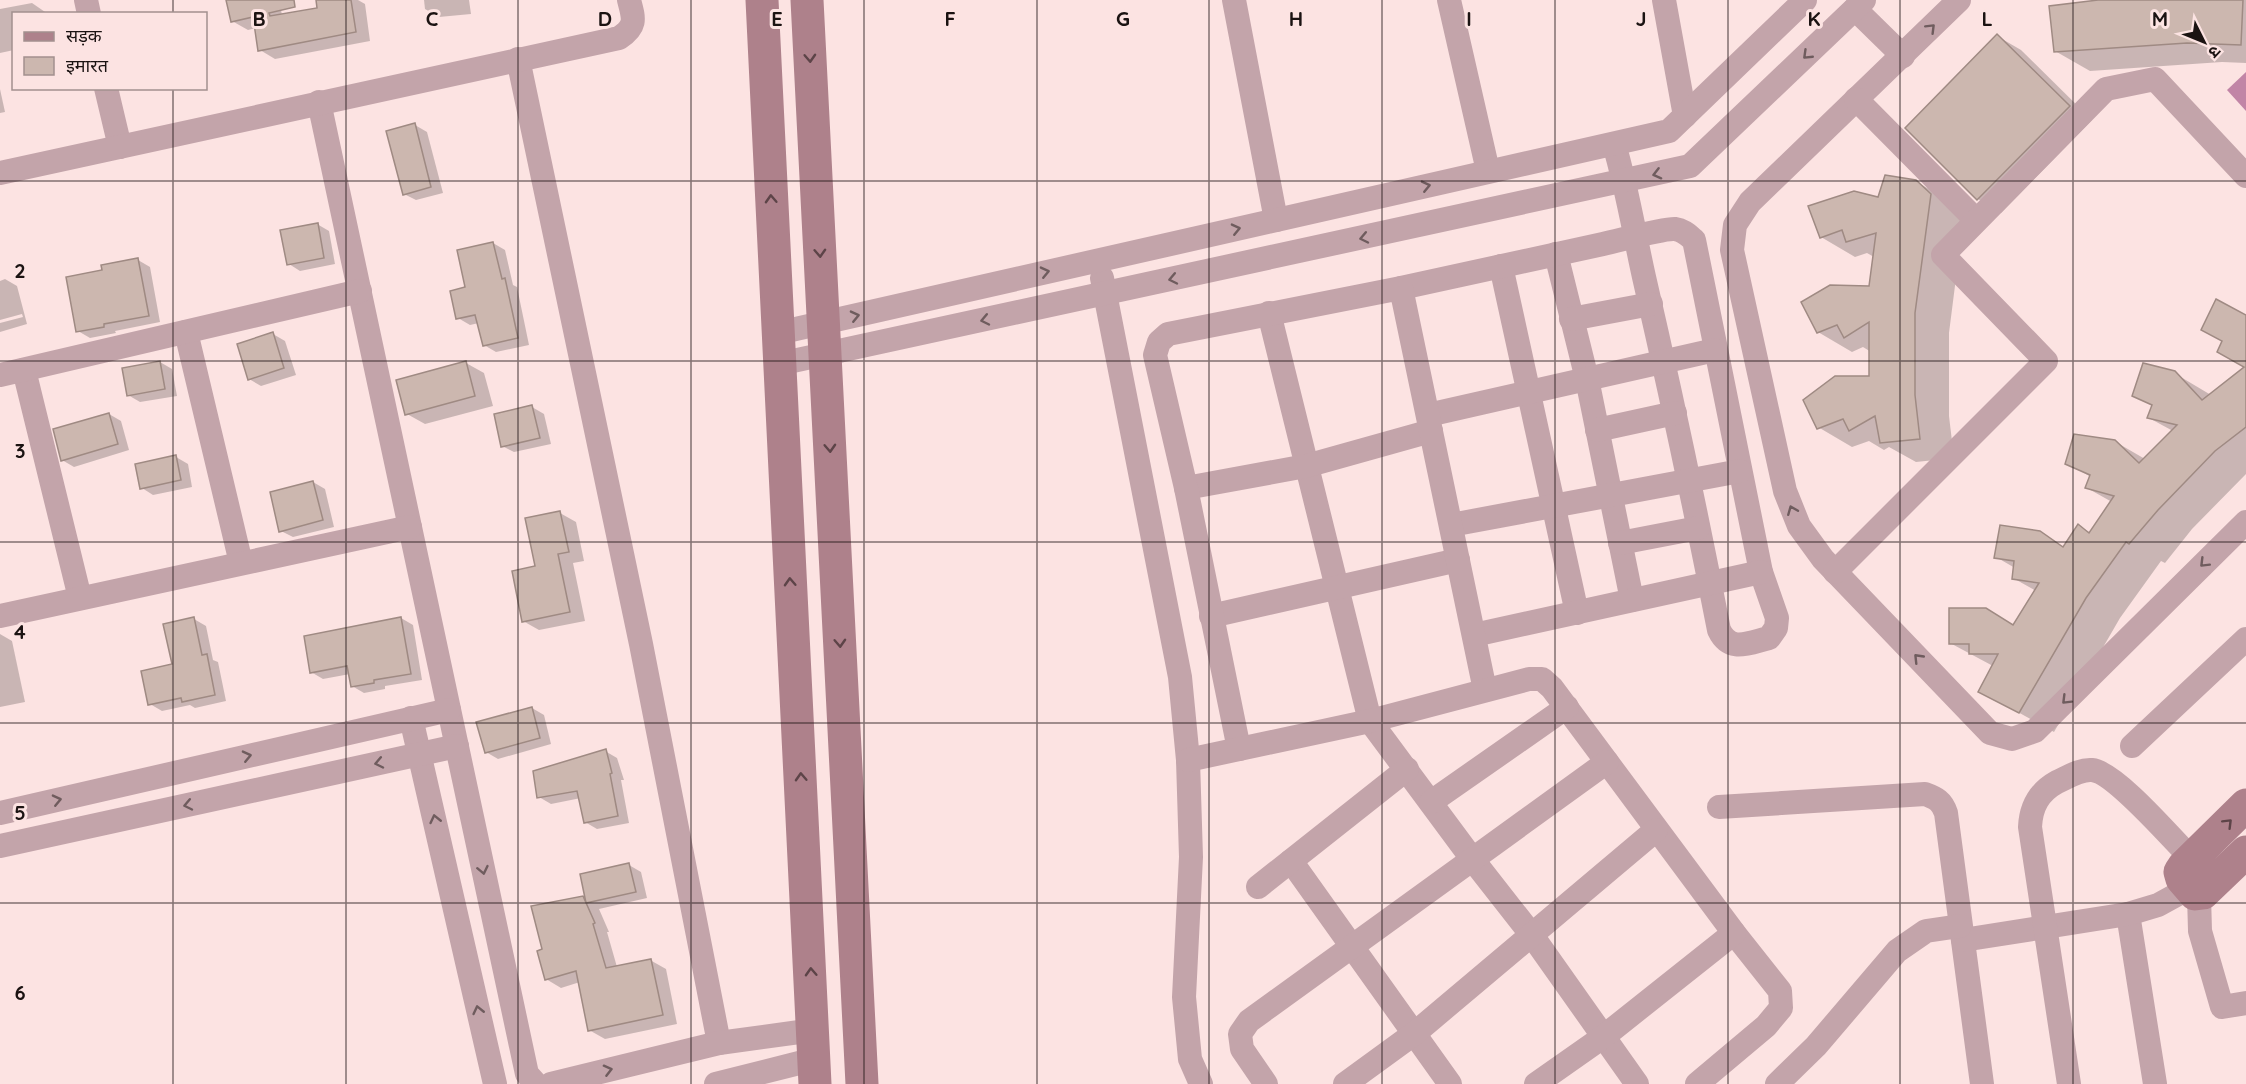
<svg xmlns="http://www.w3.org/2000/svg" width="2246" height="1084" font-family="Quicksand,'Noto Sans Devanagari',sans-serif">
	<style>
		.water { fill: #c185a6 }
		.shadow { fill: #0003 }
		.building { fill: #ccb7af; stroke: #9f8a83; stroke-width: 1.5 }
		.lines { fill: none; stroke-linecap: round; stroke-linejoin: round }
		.street { stroke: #c3a4aa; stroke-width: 24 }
		.secondary { stroke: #ae818b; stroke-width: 33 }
		.oneway { stroke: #6f5c5e }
		.oneway2 { stroke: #5d4448 }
		.grid { fill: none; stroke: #1b1312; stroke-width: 1.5; stroke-opacity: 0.55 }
		.grid-label { font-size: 20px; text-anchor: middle; font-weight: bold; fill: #1b1312; stroke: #fce3e2; stroke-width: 6; stroke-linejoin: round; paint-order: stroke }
	</style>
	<rect width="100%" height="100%" fill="#fce3e2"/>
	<path class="water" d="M2246,72v39l-19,-21z"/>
	<g class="shadow">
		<path d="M227,0h52l3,15 37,-6 -1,-9h40l7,4 5,37 -95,18 -15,-9 -4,-22 -8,2 -16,-9z"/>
		<path d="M424,0h45l2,14 -32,3 -14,-8z"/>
		<path d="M2093,0h153v63l-24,-1 -132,9 -35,-20 39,-49z"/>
		<path d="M32,3l16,11h-34v36l-14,3v-44z"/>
		<path d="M1997,36l24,14 71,70 -91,93 -23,-14z"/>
		<path d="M0,89l5,23 -5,1z"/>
		<path d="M415,125l12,7 16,61 -27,7 -12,-6z"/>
		<path d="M1915,181l35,20 14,14 -15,118v83l5,42 -38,4 -27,-15 -5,3 -15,-9 -17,6 -34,-20 52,-50 1,-25 -8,-5 -11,5 -34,-20 52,-44 4,-31 -7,-4 -12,4 -34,-20 58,-38z"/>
		<path d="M317,224l12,7 6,33 -35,7 -11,-7z"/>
		<path d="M493,243l12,7 8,35 4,2 12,58 -33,7 -12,-7 -5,-22 -9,2 -12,-7 9,-29z"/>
		<path d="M138,260l12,7 10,55 -45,9 1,2 -26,5 -12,-7 26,-60z"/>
		<path d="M5,279l12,7 10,38 -27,8v-9l23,-6 -1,-3 -22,6v-39z"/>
		<path d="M273,334l12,7 11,34 -35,11 -12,-7z"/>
		<path d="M160,362l12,7 5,27 -37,6 -12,-7z"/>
		<path d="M466,363l18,10 9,33 -68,18 -18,-10z"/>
		<path d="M2246,367v107l-54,55 -27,34 -4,-2 -41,57 -66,114 -74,-41 13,-25 -43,-23 64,-17 22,-35 -23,-13 2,-10 -19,-11 44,-24 24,14 15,-21 12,7 21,-31 -25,-14 4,-11 -24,-14 47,-22 31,18 28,-28 -24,-13 4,-12 -19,-10 40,-23 37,22z"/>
		<path d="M532,407l12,7 7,30 -37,8 -12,-6z"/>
		<path d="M109,414l12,7 8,29 -55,17 -12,-7z"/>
		<path d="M176,457l12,7 4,23 -39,8 -11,-7z"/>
		<path d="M313,482l12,7 9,38 -41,10 -12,-6z"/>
		<path d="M560,513l16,9 8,39 -11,2 12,58 -46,9 -16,-9 14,-54z"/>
		<path d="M401,618l12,7 9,55 -37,6v3l-21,4 -12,-7 -2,-12 -27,5 -12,-7z"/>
		<path d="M194,619l12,7 7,34 5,2 8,39 -31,7 -5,-3 -28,6 -12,-7 23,-38z"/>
		<path d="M0,634l12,7 13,61 -25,5z"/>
		<path d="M532,708l12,7 7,29 -53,15 -12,-7z"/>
		<path d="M605,751l12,7 7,22h-3l8,43 -32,6 -12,-7 -4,-24 -30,6 -12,-7z"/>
		<path d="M629,865l12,7 6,26 -48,11 10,23h-2l10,35 33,-7 16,9 11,55 -72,15 -16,-9 -9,-48 -19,6 -15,-9 -2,-29 39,-52 4,2z"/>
	</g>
	<g class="building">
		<path d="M226,0h68l1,7 -26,6 1,3 47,-8 -1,-8h35l5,32 -98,19 -5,-34 -22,5z"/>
		<path d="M2098,0h145l-2,45 -54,-2 -133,9 -5,-46z"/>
		<path d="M1997,34l73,72 -93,94 -72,-72z"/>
		<path d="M415,123l16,64 -28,8 -17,-64z"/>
		<path d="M1885,175l31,5 15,14 -16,119v82l5,44 -40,4 -5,-27 -26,15 -6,-12 -26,10 -14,-29 32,-24h34v-54l-25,16 -7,-13 -20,8 -16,-31 29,-17 39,1 7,-53 -30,9 -4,-12 -22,8 -12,-32 46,-15 24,6z"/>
		<path d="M318,223l6,35 -37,7 -7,-35z"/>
		<path d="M493,242l9,37 3,-1 13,60 -35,8 -8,-31 -19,4 -6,-28 15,-4 -8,-37z"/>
		<path d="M138,258l11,58 -45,8v3l-28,5 -10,-55 36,-7 -1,-5z"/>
		<path d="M2216,299l30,16v112l-31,24 -57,59 -29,34 -3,-2 -40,56 -67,115 -41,-21 20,-38h-29v-10h-20v-36h37l27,17 26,-42 -27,-4 2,-18 -20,-3 6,-33 40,6 23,16 15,-23 11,9 25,-37 -29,-8 5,-13 -25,-11 9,-30 41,6 24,23 38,-38 -30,-7 5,-13 -20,-9 11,-33 32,8 27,29 42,-33 -27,-15 5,-11 -21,-11z"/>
		<path d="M273,332l11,36 -36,12 -11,-36z"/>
		<path d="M160,361l5,28 -38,7 -5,-28z"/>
		<path d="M466,361l9,35 -70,19 -9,-35z"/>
		<path d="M532,405l8,33 -39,9 -7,-33z"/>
		<path d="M109,413l9,31 -57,17 -8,-32z"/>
		<path d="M176,455l5,25 -41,9 -5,-25z"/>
		<path d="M313,481l10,39 -44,12 -9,-40z"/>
		<path d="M560,511l9,41 -11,2 12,58 -48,10 -10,-51 23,-5 -10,-48z"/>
		<path d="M194,617l8,38 5,-1 8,41 -33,7 -1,-4 -33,7 -7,-34 31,-7 -9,-40z"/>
		<path d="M401,617l10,57 -37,6v3l-23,4 -4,-21 -37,7 -6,-37z"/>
		<path d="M532,707l8,31 -55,15 -9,-31z"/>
		<path d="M606,749l6,24 -2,1 8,42 -34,7 -7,-32 -40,7 -4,-27z"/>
		<path d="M629,863l7,29 -50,11 -6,-29z"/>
		<path d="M583,896l12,27 -2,1 13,44 45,-9 12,56 -75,16 -12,-60 -31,9 -8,-29 5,-2 -11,-43z"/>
	</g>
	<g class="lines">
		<g class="street">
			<path d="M86,0l3,14"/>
			<path d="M1234,0l42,220"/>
			<path d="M1449,0l39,171"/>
			<path d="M1664,0l21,116"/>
			<path d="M1959,0l-209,202 -15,23 -3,25 53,241 14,35 24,33 167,174 22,6 23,-8 211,-209"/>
			<path d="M1855,9l48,47"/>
			<path d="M518,59l123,585 78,399"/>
			<path d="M106,88l14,59"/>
			<path d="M1856,99l120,121"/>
			<path d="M319,102l208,972 9,10"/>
			<path d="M0,173l619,-135c18,-12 15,-19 10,-38"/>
			<path d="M1556,254l31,125 45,221"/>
			<path d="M1501,266l76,347"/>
			<path d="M1102,278l78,399 8,83 3,97 -7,140 6,62 11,25"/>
			<path d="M1401,288c67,-15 135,-29 202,-44 15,-3 60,-16 72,-15 8,1 13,6 19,11l67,332 16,46 -1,10 -7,10c-21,5 -39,15 -50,-8 -23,-118 -48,-236 -75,-353 -10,-45 -17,-89 -30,-133"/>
			<path d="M1269,313l101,408 103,139 58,74 106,150"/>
			<path d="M1571,319l80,-15"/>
			<path d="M186,332l55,231"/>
			<path d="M778,333l891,-202 136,-131"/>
			<path d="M779,364l911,-198 174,-166"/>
			<path d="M24,370l56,228"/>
			<path d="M0,375l360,-84"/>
			<path d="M1428,415l287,-65"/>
			<path d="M1597,430l78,-17"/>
			<path d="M1186,488l120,-22 125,-35"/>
			<path d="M1451,525l289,-54"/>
			<path d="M1620,543l78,-15"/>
			<path d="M1835,572l211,-211 -103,-106 163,-166 49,-10 91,97"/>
			<path d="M0,616l410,-89"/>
			<path d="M1211,616l247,-56"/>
			<path d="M1474,635l287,-63"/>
			<path d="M411,718l84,366"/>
			<path d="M2132,746l114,-107"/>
			<path d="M1239,749l-53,-261 -31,-133 4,-13 9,-8 233,-46 84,402"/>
			<path d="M1188,760l182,-39 159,-42h13l10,9 182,245 46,58 1,17 -15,18 -69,58"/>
			<path d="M1431,802l136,-95"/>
			<path d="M1719,807l206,-13c11,4 17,7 21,19l36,271"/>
			<path d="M0,813l449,-103"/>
			<path d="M0,846l457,-100"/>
			<path d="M1291,861l159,223"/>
			<path d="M1258,887l149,-118"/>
			<path d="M2199,895l1,36 22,76 24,-4"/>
			<path d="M2128,914l27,170"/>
			<path d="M1963,940l165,-26 30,-9 31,-17"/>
			<path d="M551,1084l168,-41 95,-13"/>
			<path d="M716,1084l99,-25"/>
			<path d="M1266,1084l-24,-35 -2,-15 9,-13 358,-259"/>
			<path d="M1345,1084l70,-51 241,-203"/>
			<path d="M1536,1084l67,-47 131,-104"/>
			<path d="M1777,1084l39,-38 81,-95 29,-20 34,-5"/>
			<path d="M2069,1084l-39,-257c1,-21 9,-35 27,-45 11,-5 23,-13 35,-12 23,2 81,70 100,89"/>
		</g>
		<g class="secondary">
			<path d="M762,0l53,1084"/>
			<path d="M807,0l55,1084"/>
			<path d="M2246,805l-62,61 -4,6 2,7 13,15 8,-1 43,-41"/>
		</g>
	</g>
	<defs><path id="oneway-chevron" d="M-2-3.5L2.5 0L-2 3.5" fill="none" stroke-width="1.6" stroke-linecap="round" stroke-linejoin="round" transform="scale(1.5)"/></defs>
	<g class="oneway">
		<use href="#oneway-chevron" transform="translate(1931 28) rotate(-45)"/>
		<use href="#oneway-chevron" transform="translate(1807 55) rotate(136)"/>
		<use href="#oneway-chevron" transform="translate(1657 174) rotate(166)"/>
		<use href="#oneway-chevron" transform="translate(1426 186) rotate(-13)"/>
		<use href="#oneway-chevron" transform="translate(1236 229) rotate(-13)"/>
		<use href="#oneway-chevron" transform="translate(1364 238) rotate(168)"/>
		<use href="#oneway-chevron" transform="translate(1045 272) rotate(-13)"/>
		<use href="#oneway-chevron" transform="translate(1173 279) rotate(168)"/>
		<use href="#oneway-chevron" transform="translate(855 316) rotate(-13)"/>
		<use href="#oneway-chevron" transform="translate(985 320) rotate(168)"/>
		<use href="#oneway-chevron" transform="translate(1792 510) rotate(-112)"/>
		<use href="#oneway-chevron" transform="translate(2204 563) rotate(135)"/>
		<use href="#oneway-chevron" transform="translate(1918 658) rotate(-134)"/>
		<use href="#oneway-chevron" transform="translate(2066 700) rotate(135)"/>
		<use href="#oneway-chevron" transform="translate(247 756) rotate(-13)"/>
		<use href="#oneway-chevron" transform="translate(379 763) rotate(168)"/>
		<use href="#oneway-chevron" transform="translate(57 800) rotate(-13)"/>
		<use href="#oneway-chevron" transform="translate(188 805) rotate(168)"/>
		<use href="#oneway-chevron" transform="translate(435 819) rotate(-103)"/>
		<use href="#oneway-chevron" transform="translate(483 870) rotate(78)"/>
		<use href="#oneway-chevron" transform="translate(478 1010) rotate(-103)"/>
		<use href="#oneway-chevron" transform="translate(608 1070) rotate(-14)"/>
	</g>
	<g class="oneway2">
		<use href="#oneway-chevron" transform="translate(810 58) rotate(87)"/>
		<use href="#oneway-chevron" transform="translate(771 199) rotate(-93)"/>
		<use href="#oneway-chevron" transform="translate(820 253) rotate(87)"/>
		<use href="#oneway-chevron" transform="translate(830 448) rotate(87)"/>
		<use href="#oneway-chevron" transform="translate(790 582) rotate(-93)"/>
		<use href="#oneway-chevron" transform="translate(840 643) rotate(87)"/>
		<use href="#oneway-chevron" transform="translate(801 777) rotate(-93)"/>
		<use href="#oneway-chevron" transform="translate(2228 823) rotate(-45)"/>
		<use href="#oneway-chevron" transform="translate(811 972) rotate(-93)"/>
	</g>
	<path class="grid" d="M173,0v14M346,0v1084M518,0v1084M691,0v1084M864,0v1084M1037,0v1084M1209,0v1084M1382,0v1084M1555,0v1084M1728,0v1084M1900,0v1084M2073,0v1084M173,88v996M0,181h2246M0,361h2246M0,542h2246M0,723h2246M0,903h2246"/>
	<g class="grid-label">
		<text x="259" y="26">B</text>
		<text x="432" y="26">C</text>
		<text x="605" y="26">D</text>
		<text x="777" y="26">E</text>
		<text x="950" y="26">F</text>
		<text x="1123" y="26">G</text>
		<text x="1296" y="26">H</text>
		<text x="1469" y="26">I</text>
		<text x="1641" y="26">J</text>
		<text x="1814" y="26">K</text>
		<text x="1987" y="26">L</text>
		<text x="2160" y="26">M</text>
		<text x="20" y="278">2</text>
		<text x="20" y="458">3</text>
		<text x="20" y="639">4</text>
		<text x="20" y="820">5</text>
		<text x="20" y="1000">6</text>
	</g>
	<rect x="12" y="12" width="195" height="78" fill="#fce3e2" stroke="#a2908f" stroke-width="1.5"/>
	<rect x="24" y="32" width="30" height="9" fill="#ae818b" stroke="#a2908f" stroke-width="1.5"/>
	<text x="66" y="42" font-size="18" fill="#1b1312">सड़क</text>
	<rect x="24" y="57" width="30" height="18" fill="#ccb7af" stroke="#a2908f" stroke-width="1.5"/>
	<text x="66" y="72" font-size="18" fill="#1b1312">इमारत</text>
	<g transform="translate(2204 42) rotate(133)" stroke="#fce3e2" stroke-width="4.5" paint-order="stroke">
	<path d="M0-4.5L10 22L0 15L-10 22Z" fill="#1b1312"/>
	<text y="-9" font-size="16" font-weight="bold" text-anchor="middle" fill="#1b1312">उ</text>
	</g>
</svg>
